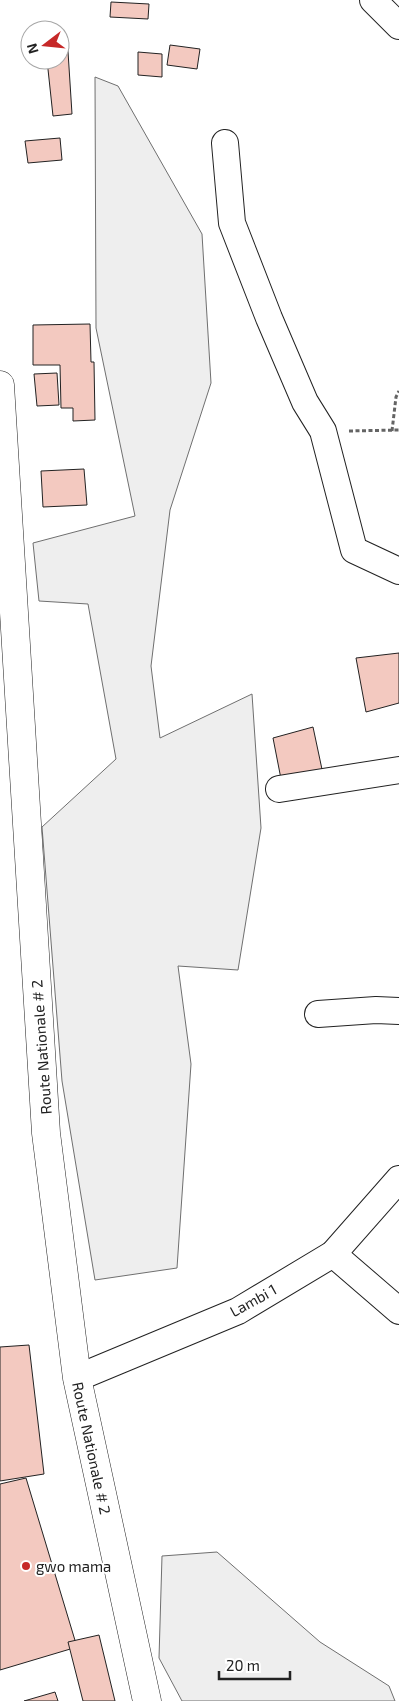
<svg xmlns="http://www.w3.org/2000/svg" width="399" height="1701" font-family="'Exo 2',sans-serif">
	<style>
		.green { fill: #eee; stroke: #6f6f6f }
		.building { fill: #f3c9c0; stroke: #222 }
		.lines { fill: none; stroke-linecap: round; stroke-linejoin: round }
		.minor-casing { stroke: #222; stroke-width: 28 }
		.major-casing { stroke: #222; stroke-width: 29 }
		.path { stroke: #646464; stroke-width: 3; stroke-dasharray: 4 2.5; stroke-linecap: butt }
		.minor { stroke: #fff; stroke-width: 26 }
		.major { stroke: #fff; stroke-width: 28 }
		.poi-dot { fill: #c62828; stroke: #fff; stroke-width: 2 }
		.labels { text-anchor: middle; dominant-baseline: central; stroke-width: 4; stroke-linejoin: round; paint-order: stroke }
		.street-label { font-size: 15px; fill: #222; stroke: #fff }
		.poi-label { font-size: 15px; fill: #222; stroke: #fff; text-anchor: start }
	</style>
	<rect width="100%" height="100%" fill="#fff"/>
	<g class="green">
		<path d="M95,77l23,9 84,148 9,149 -41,127 -19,156 9,72 92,-44 9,134 -23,142 -60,-4 13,98 -14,204 -82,12 -33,-199 -20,-254 74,-68 -28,-155 -49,-3 -6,-58 102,-27 -39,-188z"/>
		<path d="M217,1552l103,90 69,44 6,15h-213l-23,-43 3,-102z"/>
	</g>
	<g class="building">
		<path d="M111,2l38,2 -1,15 -38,-2z"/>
		<path d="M67,36l5,78 -19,2 -6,-56h13v-23z"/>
		<path d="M170,45l30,4 -3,20 -30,-4z"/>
		<path d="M138,52l24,2v23l-24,-2z"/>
		<path d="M60,138l2,22 -34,3 -3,-22z"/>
		<path d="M90,324l1,38h3l1,58 -22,1v-13h-12l-1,-43h-27v-40z"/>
		<path d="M57,373l2,32 -22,1 -3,-32z"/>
		<path d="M84,469l3,36 -44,2 -2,-36z"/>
		<path d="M399,653v50l-33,9 -10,-54z"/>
		<path d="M313,727l10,47 -41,10 -9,-46z"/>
		<path d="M29,1345l15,129 -44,7v-134z"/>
		<path d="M26,1478l51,169 -77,23v-186z"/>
		<path d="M99,1635l16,66h-32l-15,-59z"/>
		<path d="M55,1692l3,9h-34z"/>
	</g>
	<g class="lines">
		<defs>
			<g id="minor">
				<path d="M373,0l26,26"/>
				<path d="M225,143l7,80 37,95 36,84 18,29 31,119 45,21"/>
				<path d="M279,789l120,-19"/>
				<path d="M318,1014l58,-4 23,1"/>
				<path d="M333,1254l66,57"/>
				<path d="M77,1378l161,-67 95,-57 66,-75"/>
			</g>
			<path id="major" d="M0,385l46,748 31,245 70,323"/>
		</defs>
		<use href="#minor" class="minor-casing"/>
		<use href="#major" class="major-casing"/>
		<g class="path">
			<path d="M349,431l50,-1"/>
			<path d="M392,431l4,-34 3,-6"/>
		</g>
		<use href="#minor" class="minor"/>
		<use href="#major" class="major"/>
	</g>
	<circle class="poi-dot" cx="26" cy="1566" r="5"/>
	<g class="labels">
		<g class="street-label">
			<text transform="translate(41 1047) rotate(-94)">Route Nationale # 2</text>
			<text transform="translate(253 1300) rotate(-29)">Lambi 1</text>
			<text transform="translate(92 1448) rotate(78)">Route Nationale # 2</text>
		</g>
		<g class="poi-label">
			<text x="36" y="1566">gwo mama</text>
		</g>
	</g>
	<g transform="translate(45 45) rotate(254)"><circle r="24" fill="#ffffff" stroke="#a7a7a7"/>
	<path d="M0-4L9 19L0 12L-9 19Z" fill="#c62828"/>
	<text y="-8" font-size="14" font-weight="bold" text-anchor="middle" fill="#222222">N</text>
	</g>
	<path d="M219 1671v8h71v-8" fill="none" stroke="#222222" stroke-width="2.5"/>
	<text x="226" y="1671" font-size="15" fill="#222222" stroke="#ffffff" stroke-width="4" paint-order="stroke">20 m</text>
</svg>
